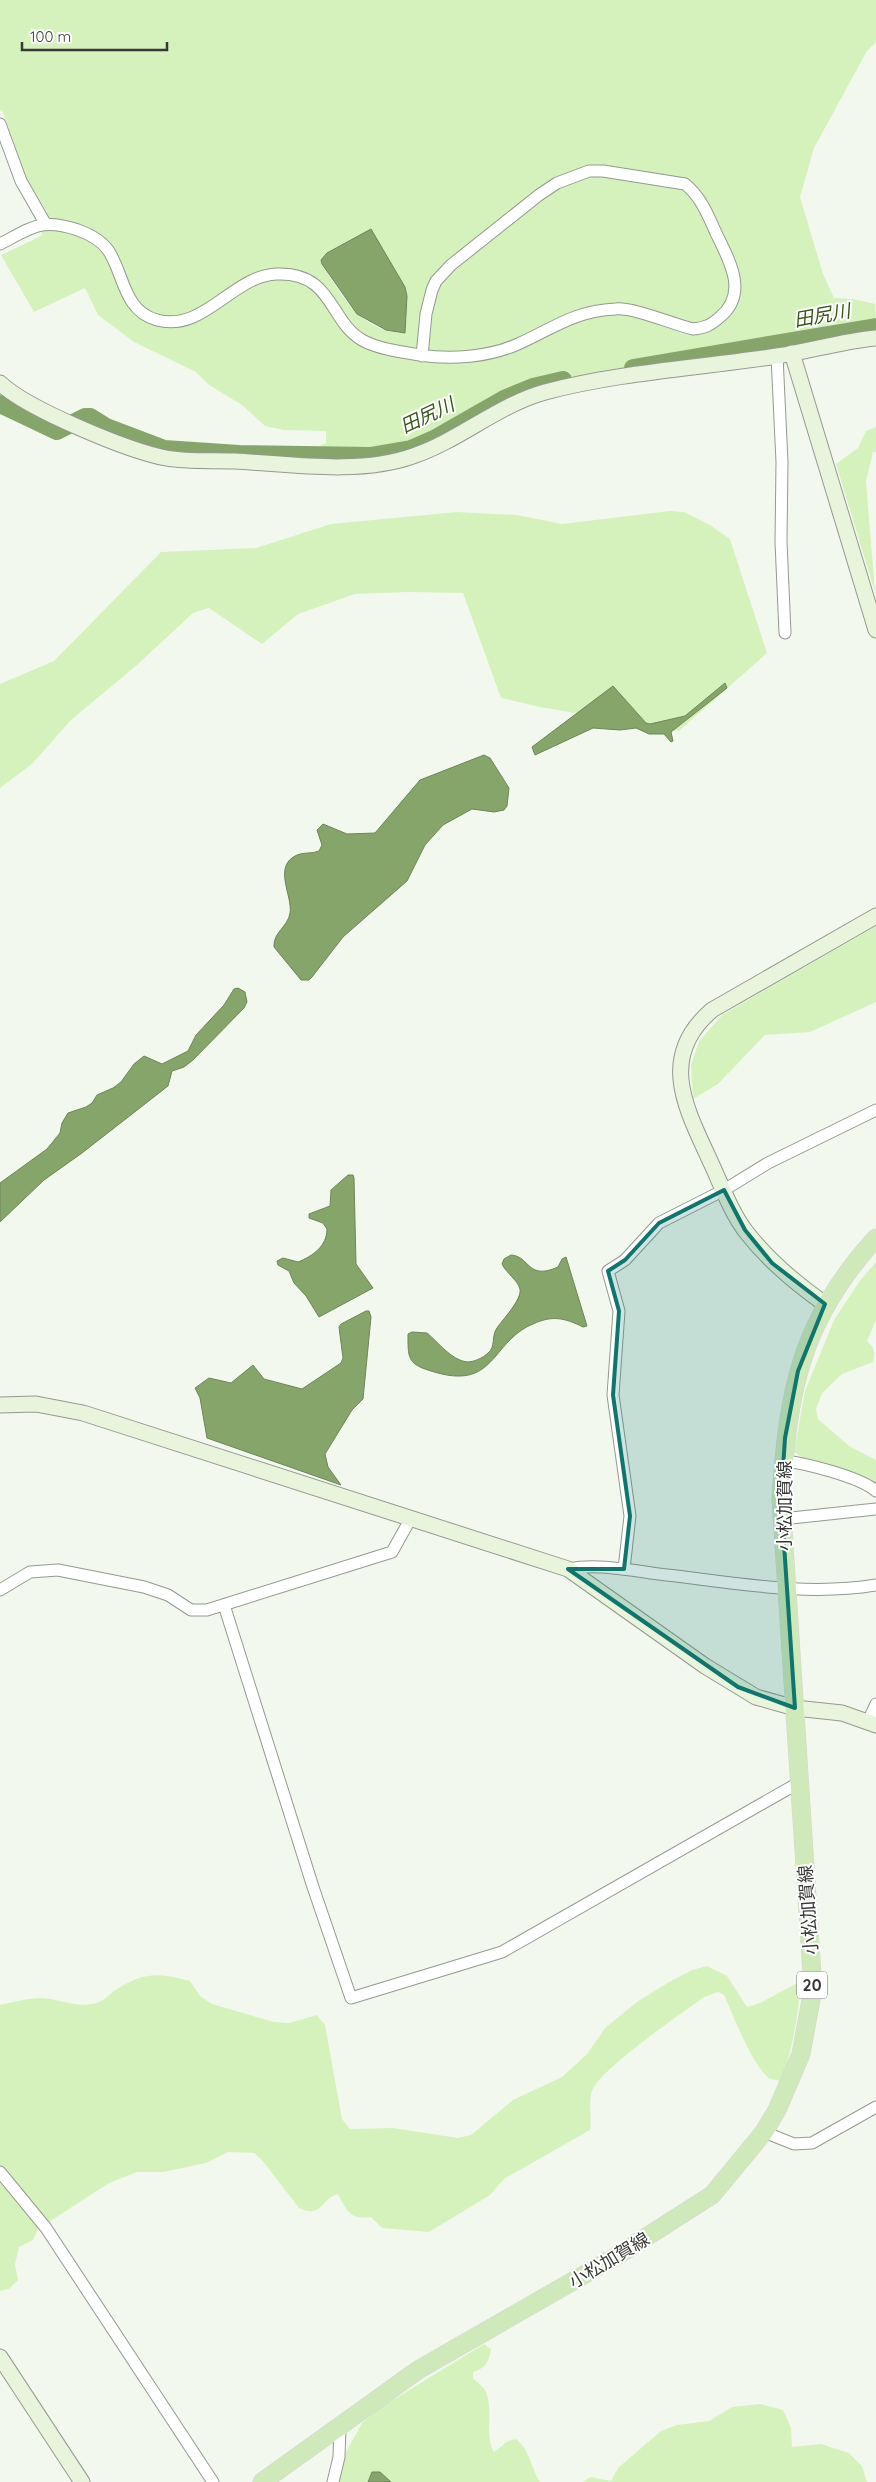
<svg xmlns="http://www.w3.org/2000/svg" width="876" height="2482" font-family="Quicksand,'Noto Sans JP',sans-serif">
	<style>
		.green { fill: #d5f2bd; fill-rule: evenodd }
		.water { fill: #86a56a; stroke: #6e855a }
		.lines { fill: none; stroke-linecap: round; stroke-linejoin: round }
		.river { stroke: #86a56a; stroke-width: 18 }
		.street-casing { stroke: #959991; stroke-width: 13 }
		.secondary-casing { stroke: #959991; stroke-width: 17 }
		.primary-casing { stroke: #d7d7d7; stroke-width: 19 }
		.street { stroke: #fff; stroke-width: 11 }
		.secondary { stroke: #e8f4dc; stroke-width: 15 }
		.primary { stroke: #d0e9ba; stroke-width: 18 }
		.marked { fill: #0f766e; fill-opacity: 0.2; stroke: #0f766e; stroke-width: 4; stroke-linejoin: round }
		.labels { text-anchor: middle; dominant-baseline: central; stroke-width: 4; stroke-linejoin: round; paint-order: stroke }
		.shield { fill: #fff; stroke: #737472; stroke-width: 1 }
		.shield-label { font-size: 16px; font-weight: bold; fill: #373936 }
		.street-label { font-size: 18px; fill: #373936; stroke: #fff }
		.water-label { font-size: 19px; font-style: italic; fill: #375517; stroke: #fff }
	</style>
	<rect width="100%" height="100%" fill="#f3f8ef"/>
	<g class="green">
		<path d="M0,0h876v42l-9,9 -53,97 -14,49 23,77 11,24 20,1 21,5 1,27 -60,8 -232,40 -151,64 -34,11 -49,7 -83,-2 -2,-10 47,1 14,-7v-12l-42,-1 -19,-4 -23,-21 -33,-20 -13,-13 -62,-30 -36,-27 -13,-27 -51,24 -33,-57 40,-19 6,-24 -20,-32 -24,-68 -3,-2zM371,230l34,57 2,9 -2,36c-7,-1 -14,0 -20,-2 -30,-9 -47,-41 -63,-66l-1,-3 6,-8z"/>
		<path d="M876,427v25h-3l-7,29 9,111 -39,-128 22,-16 8,-17z"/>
		<path d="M670,511l14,1 26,13 20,14 37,114 -88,78 -139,-24 -39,-9 -38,-105 -56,-1 -52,2 -57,20 -36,30 -53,-36 -16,5 -56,52 -66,55 -39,44 -32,24v-104l54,-23 107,-109 95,-4 75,-24 126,-12 60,3 45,9z"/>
		<path d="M876,926v76l-66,30 -45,3 -47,49 -25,15 -2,-34 8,-24 23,-26z"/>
		<path d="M876,1262v58l-9,21c8,7 8,11 6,21l-31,12 -20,19 -6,16 2,10 31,27 27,14v26l-70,-26 -12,-8 11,-61 29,-71 25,-38z"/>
		<path d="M707,1966l20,10 20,31 13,-4 41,-22c-3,36 -8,67 -20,100 -3,-1 -9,-1 -12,-3 -16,-11 -36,-63 -45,-83l-6,-3 -14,5c-23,17 -104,72 -112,94 -4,13 0,26 -2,39l-86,49 -14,16 -61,37 -47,-4 -11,-11c-20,3 -24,-5 -33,-23 -17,4 -15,25 -39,14l-37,-48 -8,-7 -26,-1 -22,11 -43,9h-26l-28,11 -71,46 -5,11 -14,7 -4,17 3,16 -9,9 -9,2v-286c13,-3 28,-7 42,-7 16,1 33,9 49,6 10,-1 16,-7 23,-13 28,-19 44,-19 76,-10l10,15 12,8 62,18 15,1 28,-8 8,10 17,94 8,10 43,-1 65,10 13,-3 42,-35 49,-23 25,-23 18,-26 32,-26 32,-20 23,-12z"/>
		<path d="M484,2344l7,5c-2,13 -5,19 -18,23v6c4,4 11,9 13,14 8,19 -2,43 8,60l14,-11 8,-2c14,11 15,29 24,43h-202l7,-28 17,-31 18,-15z"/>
		<path d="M760,2404l23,6 8,18 1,19 29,-3 28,9 13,13 5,16h-284l7,-5 21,4 7,-13 43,-37 16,-6 32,-4 23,-14z"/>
	</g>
	<g class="water">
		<path d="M371,229l34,58 2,9 -2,37 -19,-3 -29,-16 -35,-50 -1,-4 6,-7z"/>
		<path d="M725,683l2,5 -56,44 2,9 -2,1 -7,-8h-15l-13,-6 -16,2 -27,-2 -58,27 -3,-8 81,-61 33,37 4,1 35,-8z"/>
		<path d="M484,755l6,3 19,30 -2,18 -3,4 -10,2 -22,-3 -29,16 -18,20 -18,36 -64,56 -31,40 -3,3h-8l-27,-33c-1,-15 14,-20 16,-34 3,-17 -18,-47 7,-58 7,-3 15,-1 22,-4l3,-6 -5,-15 6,-6 24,10 28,-1 45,-53z"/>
		<path d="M238,988l7,4 2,10 -3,6 -51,52 -9,7 -12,4 -4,15 -86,67 -38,27 -44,42v-39l47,-34 13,-16 2,-10 6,-10 18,-6 6,-4 5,-8 16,-7 8,-6 13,-18 10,-8 18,8 26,-13 8,-16 28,-30 10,-16z"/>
		<path d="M348,1175h5l1,3 2,86 17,24 -54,29 -13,-21 -12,-13 -5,-12 -11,-6 -1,-4 6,-3 15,4c15,-6 29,-16 29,-33l-4,-6 -14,-5v-4l21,-8 1,-16z"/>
		<path d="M511,1255c19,1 16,26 47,12l4,-8 4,-2 21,69 -4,1c-18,-9 -31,-12 -50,-3 -43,18 -37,68 -102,47 -24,-7 -23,-14 -23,-37l4,-2 15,1c11,9 24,27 40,29 7,0 16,-4 21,-9 8,-6 3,-17 9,-25 5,-8 25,-28 23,-39 -3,-10 -14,-16 -18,-25l2,-5z"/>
		<path d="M366,1311h3l2,6 -8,82 -11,11 -27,44 3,13 13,18 -134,-47 -7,-40 -5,-10 14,-10 22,5 22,-18 11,14 38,10 39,-26 2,-5 -4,-31 2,-3z"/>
		<path d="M372,2472h8l11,10h-23z"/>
	</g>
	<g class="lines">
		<g class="river">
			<path d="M633,368l243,-41"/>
			<path d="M0,404l57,27 28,-14h5l16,10 58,22 75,5 131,2 41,-7 23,-10 70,-40 29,-12 30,-7"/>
		</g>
		<defs>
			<g id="street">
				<path d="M0,124l21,57 24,42"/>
				<path d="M0,244c33,-17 41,-26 78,-14 11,4 23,10 30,20 16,23 15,61 49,70 47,13 76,-45 120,-46 56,-2 52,47 85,66 16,9 39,12 58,15 31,5 69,2 98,-11 36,-16 56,-33 97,-35 19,-2 57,15 78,20 12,-1 18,-4 27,-12 29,-24 9,-57 -4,-84 -8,-18 -15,-36 -31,-49l-82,-13h-14l-32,12 -18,12 -88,70 -15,16 -4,9 -6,24 -4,42"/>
				<path d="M777,356l5,106 -1,80 4,91"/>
				<path d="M784,1461c21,2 76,16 92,30"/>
				<path d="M782,1519l94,-10"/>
				<path d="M568,1569c28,-6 62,1 91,5 71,8 146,23 217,11"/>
				<path d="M624,1569l6,-53 -17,-121 6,-84 -11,-40 17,-11 34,-37 65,-33 44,-27 108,-53"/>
				<path d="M0,1590l30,-18 28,-2 86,17 24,8 23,15h16l185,-58 19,-34"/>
				<path d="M224,1605l89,282 38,111 151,-46 298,-170"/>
				<path d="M868,1721l8,-17"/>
				<path d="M764,2132l30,12 18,-1 64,-36"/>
				<path d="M0,2172l46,56 167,254"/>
				<path d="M333,2482l6,-25 1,-30"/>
			</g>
			<g id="secondary">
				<path d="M792,353l84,277"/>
				<path d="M0,383c27,26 129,68 166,75 22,4 47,2 69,3 55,3 125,14 178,-5 47,-16 85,-51 132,-64 75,-20 155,-24 232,-36 33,-5 66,-15 99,-18"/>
				<path d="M825,1304c-30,-21 -56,-43 -78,-71 -15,-19 -25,-46 -35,-68 -25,-55 -56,-107 0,-155l164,-94"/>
				<path d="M0,1405l36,-1 47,9 485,156 137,97 51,31 39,11 47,5 34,12"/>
				<path d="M0,2357l82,125"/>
			</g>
			<path id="primary" d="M262,2482l156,-112 197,-113 97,-62 52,-63 13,-22 24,-56 12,-65 -32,-490c7,-108 19,-178 95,-261"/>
		</defs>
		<use href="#street" class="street-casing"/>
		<use href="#secondary" class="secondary-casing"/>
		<use href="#primary" class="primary-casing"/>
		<use href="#street" class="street"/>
		<use href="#secondary" class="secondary"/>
		<use href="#primary" class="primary"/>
	</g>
	<path class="marked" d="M724,1190l21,40 27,33 53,41 -27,67 -13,67 -4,61 14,209 -57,-21 -170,-118h56l6,-53 -17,-121 6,-84 -11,-40 17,-11 34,-37z"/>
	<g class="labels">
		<rect class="shield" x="797" y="1971.5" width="30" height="27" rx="4"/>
		<g class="shield-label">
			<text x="812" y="1985">20</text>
		</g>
		<g class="street-label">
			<text transform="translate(784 1506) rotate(-90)">小松加賀線</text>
			<text transform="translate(808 1910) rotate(-94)">小松加賀線</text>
			<text transform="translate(609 2260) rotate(-31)">小松加賀線</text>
		</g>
		<g class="water-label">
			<text transform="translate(822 315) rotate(-10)">田尻川</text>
			<text transform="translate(427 415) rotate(-25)">田尻川</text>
		</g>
	</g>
	<path d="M22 42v8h145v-8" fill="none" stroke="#373936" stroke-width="2.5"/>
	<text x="30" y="42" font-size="15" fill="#373936" stroke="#ffffff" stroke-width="4" paint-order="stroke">100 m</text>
</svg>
